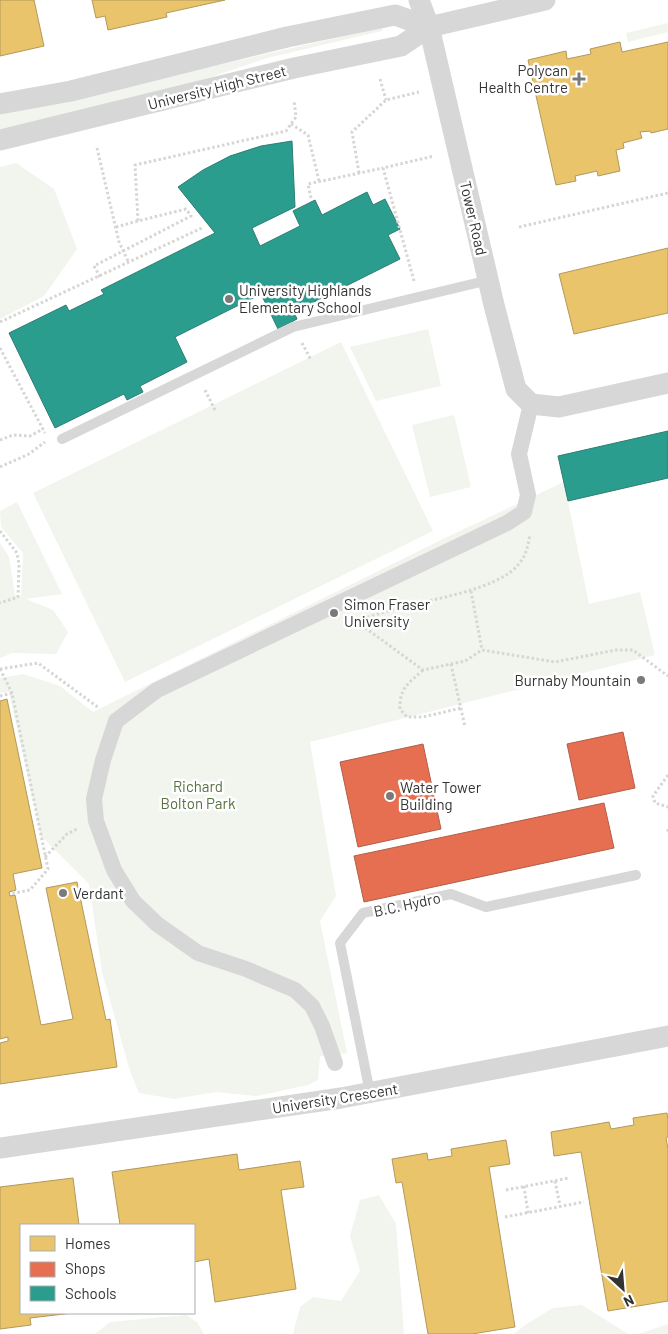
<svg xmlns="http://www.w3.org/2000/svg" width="668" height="1334" font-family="Barlow,sans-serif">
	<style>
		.green { fill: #f1f5ed }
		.homes { fill: #e9c46a; stroke: #b2985a }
		.shops { fill: #e76f51; stroke: #b15d48 }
		.schools { fill: #2a9d8f; stroke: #2d7d73 }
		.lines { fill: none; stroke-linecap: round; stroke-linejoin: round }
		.path { stroke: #d6d6d6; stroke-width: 3; stroke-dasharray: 2.5 2.5; stroke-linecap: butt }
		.service { stroke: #d7d7d7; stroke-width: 10 }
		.pedestrian { stroke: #d7d7d7; stroke-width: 16 }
		.minor { stroke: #d7d7d7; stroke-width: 21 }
		.poi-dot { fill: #7a7a7a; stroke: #fff; stroke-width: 2 }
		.labels { text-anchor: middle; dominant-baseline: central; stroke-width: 5; stroke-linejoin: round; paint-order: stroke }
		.poi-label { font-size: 15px; fill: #333; stroke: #fff; text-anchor: start }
		.street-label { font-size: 15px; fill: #333; stroke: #fff }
		.park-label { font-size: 15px; fill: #56703f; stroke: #fff }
	</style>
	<rect width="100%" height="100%" fill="#fff"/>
	<g class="green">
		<path d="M668,23v9l-40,10 -2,-9z"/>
		<path d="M380,28l3,1 -1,2 -115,27 -88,30 -179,41v-14z"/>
		<path d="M16,163l38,26 23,60 -33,47 -44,23v-152z"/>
		<path d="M428,329l13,57 -65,15 -26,-54z"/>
		<path d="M341,342l92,189 -308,151 -92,-189z"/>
		<path d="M454,415l17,72 -41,10 -18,-72z"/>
		<path d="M564,482l25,122 51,-12 15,63 -345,87 26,154 -16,25 27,132 -27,3 -2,24 -10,5 -51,11 -41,-4 -42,7 -35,-6 -9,-22 -28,-99 -13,-88 -48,-48 -32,-144 -9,1v-15l23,-4 37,12 33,26 354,-175z"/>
		<path d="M17,502l45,92 -36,5 27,11 15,22 -12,22 -43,-1 -13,5v-115l9,14 6,38 6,2 2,-44 -22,-26 -1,-16z"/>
		<path d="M379,1195l17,29 8,110h-111l7,-27 13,-10 28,4 19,-30 -10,-35 10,-36z"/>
		<path d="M582,1305l46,29h-114l11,-9 28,-17z"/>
		<path d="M186,1315l11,7 7,12h-109l15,-12z"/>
		<path d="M668,1324v10h-29z"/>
	</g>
	<g class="homes">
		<path d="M0,0h34l10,46 -44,10z"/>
		<path d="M92,0h133l-59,13 1,4 -59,13 -3,-14 -9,2z"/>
		<path d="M620,42l2,10 46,-10v87l-17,4 -1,-2 -10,1 2,6 -19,5 1,5 -8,2 4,21 -22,5 -1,-5 -22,5 1,5 -20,4 -28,-125 38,-9 1,8 24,-5 -1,-5z"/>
		<path d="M668,248v65l-94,21 -15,-60z"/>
		<path d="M7,699l35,169 -29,6 3,16 -7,2 1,4 5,-1 26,130 32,-6 -27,-131 31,-6 29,138 4,-1 7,48 -117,17v-41l8,-2v-4l-8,2v-338z"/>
		<path d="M667,1113l1,7v17l-2,1 2,11v152l-60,10 -27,-159 -27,4 -3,-24 58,-10 2,7 23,-4 -1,-7z"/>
		<path d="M506,1140l4,24 -21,3 26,160 -43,7h-44l-26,-152 -6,1 -4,-24 35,-6 1,7 24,-4 -1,-7z"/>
		<path d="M237,1154l2,16 61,-9 4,26 -23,3 15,99 -81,13 -6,-43 -15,3v-37h-74l-8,-53z"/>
		<path d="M73,1178l6,47h-58v88h52l-43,5 1,7 -31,4v-142z"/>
	</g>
	<g class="shops">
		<path d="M623,732l12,56 -56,12 -12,-56z"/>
		<path d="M423,744l18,85 -83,18 -18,-85z"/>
		<path d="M604,803l10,45 -250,54 -10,-46z"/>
	</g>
	<g class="schools">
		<path d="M292,141l3,66 -43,21 8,18 40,-20 -7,-15 22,-11 7,15 45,-23 6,13 12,-6 15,30 -12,6 12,24 -106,53 3,7 -19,10 -17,-35 -86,43 12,25 -47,24 3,6 -16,8 -3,-6 -69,34 -46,-95 57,-28 3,6 35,-17 -3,-4 114,-57 -37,-46 25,-17 27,-14 31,-10z"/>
		<path d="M668,431v47l-100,23 -10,-45z"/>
	</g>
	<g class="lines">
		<g class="path">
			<path d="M380,79l6,21"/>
			<path d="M291,124l17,11 11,46"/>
			<path d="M97,148l22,94 10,21"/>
			<path d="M359,173l-7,-41 34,-32 33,-8"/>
			<path d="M311,198l-3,-14 75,-16"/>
			<path d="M116,227l22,-6"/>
			<path d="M519,227l149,-34"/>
			<path d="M100,277l-6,-11 97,-50 -5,-7 -48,12 -3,-56 151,-34 10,-14 -2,-17"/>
			<path d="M414,281l-31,-113 51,-12"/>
			<path d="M0,322l204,-95"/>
			<path d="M302,343l9,17"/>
			<path d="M0,348l45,85"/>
			<path d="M205,390l10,20"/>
			<path d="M0,440l13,-5 17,1 13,-7"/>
			<path d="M0,467l29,-13 16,-12"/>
			<path d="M0,531l17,22 2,11 -1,33 -18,6"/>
			<path d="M471,591l11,59"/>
			<path d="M353,622c15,-5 31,-10 47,-14 31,-9 97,-18 118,-43 8,-9 10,-19 12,-31"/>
			<path d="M351,623l13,4 59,43 42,-9 17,-11 73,12 61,-12h17l35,26"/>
			<path d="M451,664l14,63"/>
			<path d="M0,669l38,-6 61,45"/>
			<path d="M0,669l12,24"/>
			<path d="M423,670c-14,13 -24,18 -23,39l7,8h16l38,-9"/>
			<path d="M0,696l12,-3 36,176 -18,21 -20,4"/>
			<path d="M668,775l-15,21 2,7 13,4"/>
			<path d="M668,829v5"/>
			<path d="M45,857l22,-23 10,-5"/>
			<path d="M555,1181l5,25"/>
			<path d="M524,1186l4,27"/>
			<path d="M506,1190l63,-12"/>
			<path d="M505,1217l79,-15"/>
		</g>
		<g class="service">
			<path d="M62,439l231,-112 196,-47"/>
			<path d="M370,1093l-30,-150 23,-30 88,-19 35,13 150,-32"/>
		</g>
		<path class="pedestrian" d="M335,1063l-13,-37 -10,-20 -17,-16 -49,-21 -48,-16 -41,-29 -24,-23 -19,-31 -18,-49 -2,-22 9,-39 13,-39 41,-31 350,-167 17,-11 4,-17 -9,-41 12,-50"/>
		<g class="minor">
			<path d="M419,0l10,27 65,278 22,84 15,15 28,3 109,-24"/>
			<path d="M0,104l71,-13 216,-54 108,-22 34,12"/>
			<path d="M0,140l294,-72 107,-22 28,-19 116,-27"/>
			<path d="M0,1148l341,-50 327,-62"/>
		</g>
	</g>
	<g class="poi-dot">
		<path d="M576.5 71.5h5v5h5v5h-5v5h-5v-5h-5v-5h5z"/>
		<circle cx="229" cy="299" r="5"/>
		<circle cx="334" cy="613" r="5"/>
		<circle cx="641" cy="680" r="5"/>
		<circle cx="390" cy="796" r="5"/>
		<circle cx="63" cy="893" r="5"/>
	</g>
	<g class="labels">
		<g class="poi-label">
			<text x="568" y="70" text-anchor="end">Polycan<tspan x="568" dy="17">Health Centre</tspan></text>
			<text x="239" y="290">University Highlands<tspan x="239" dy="17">Elementary School</tspan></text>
			<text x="344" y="604">Simon Fraser<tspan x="344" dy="17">University</tspan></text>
			<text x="631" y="680" text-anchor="end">Burnaby Mountain</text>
			<text x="400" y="787">Water Tower<tspan x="400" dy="17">Building</tspan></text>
			<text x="73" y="893">Verdant</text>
		</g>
		<g class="street-label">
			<text transform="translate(217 87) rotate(-14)">University High Street</text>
			<text transform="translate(474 218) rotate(77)">Tower Road</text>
			<text transform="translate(407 904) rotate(-12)">B.C. Hydro</text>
			<text transform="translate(335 1098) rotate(-9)">University Crescent</text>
		</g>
		<g class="park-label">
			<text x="198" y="786">Richard<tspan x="198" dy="17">Bolton Park</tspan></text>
		</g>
	</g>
	<rect x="20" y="1224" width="175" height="90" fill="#ffffff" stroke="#adadad"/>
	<rect x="30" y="1236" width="25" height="15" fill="#e9c46a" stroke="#adadad"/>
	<text x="65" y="1249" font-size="15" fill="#333333">Homes</text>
	<rect x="30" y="1262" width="25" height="15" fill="#e76f51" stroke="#adadad"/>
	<text x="65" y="1274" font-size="15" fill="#333333">Shops</text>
	<rect x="30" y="1286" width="25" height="15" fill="#2a9d8f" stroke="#adadad"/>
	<text x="65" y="1299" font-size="15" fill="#333333">Schools</text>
	<g transform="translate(623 1289) rotate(154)" stroke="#ffffff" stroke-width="4" paint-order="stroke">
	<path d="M0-4L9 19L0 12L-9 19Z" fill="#333333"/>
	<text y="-8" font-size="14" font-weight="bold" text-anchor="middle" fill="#333333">N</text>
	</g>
</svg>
